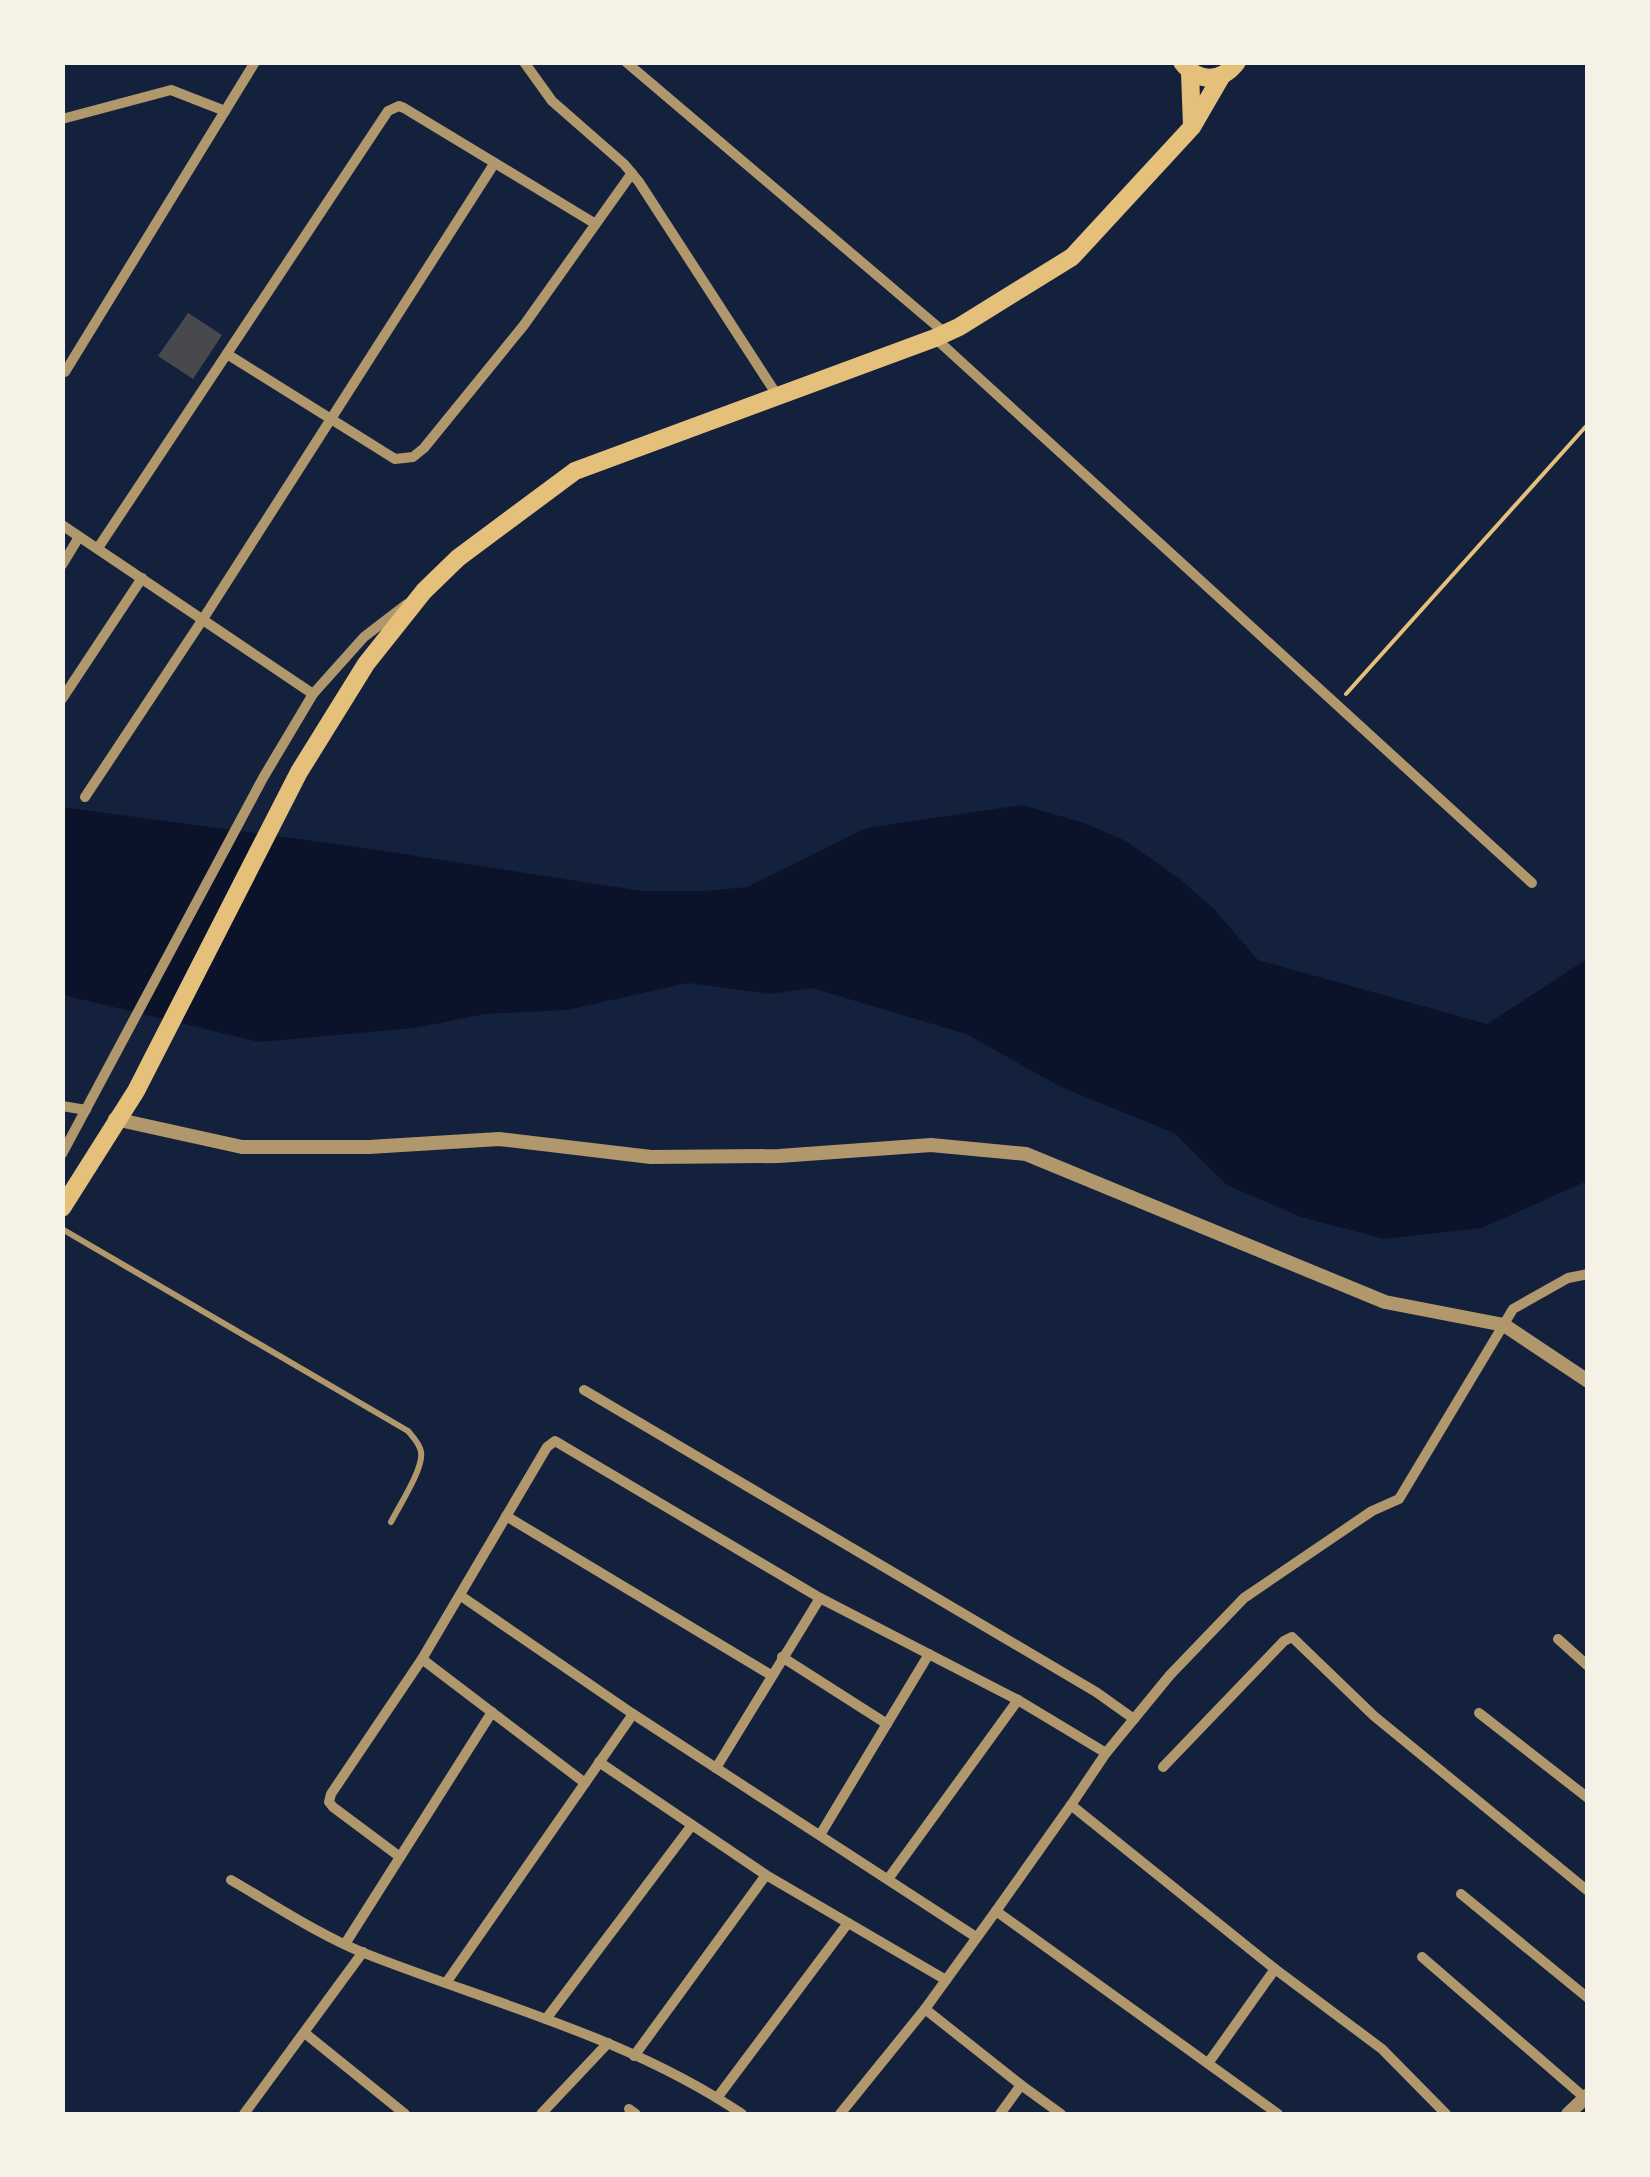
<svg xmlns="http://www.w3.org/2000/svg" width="1650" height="2177" font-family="'IBM Plex Serif',serif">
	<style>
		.water { fill: #0b132b }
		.building { fill: #48494c }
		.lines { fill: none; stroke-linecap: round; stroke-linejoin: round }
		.path { stroke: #e5c07b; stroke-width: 4 }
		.service { stroke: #b1986c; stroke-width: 6 }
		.minor { stroke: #b1986c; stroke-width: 10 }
		.tertiary { stroke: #b1986c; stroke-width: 14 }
		.primary { stroke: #e5c07b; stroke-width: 18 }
	</style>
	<rect width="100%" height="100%" fill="#14213d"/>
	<path class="water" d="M1022,805l62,18 42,18 54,38 35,31 43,50 229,64 100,-65v222l-105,47 -98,11 -83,-22 -74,-32 -53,-52 -113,-46 -95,-53 -154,-46 -42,6 -82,-11 -121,27 -82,4 -70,14 -156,14 -196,-47 -1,-188 296,40 284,44h63l42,-4 119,-59z"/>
	<path class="building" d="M188,313l34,22 -29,44 -35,-23z"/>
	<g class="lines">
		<path class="path" d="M1346,694l242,-270"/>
		<path class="service" d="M62,1229l346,202c5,6 12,13 13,21 3,16 -22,54 -30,70"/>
		<g class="minor">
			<path d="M524,62l28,39 72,63 15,18 138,213"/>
			<path d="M626,62l319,271"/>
			<path d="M62,119l109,-29 54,21"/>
			<path d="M935,338l597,545"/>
			<path d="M227,354l168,105 18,-2 11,-9 100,-123 108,-152"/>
			<path d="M65,372l190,-310"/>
			<path d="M62,525l251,169"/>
			<path d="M98,548l290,-437 11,-5 5,2 190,115"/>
			<path d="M62,565l17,-28"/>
			<path d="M62,699l80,-121"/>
			<path d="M85,797l118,-178 291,-455"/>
			<path d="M62,1106l24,4"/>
			<path d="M62,1154l201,-376 50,-84 51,-57 43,-33"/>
			<path d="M584,1390l512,302 38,27"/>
			<path d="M506,1516l265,159"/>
			<path d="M461,1596l172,118 343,223"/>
			<path d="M1558,1639l30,27"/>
			<path d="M782,1657l105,67"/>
			<path d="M422,1659l163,124"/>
			<path d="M1479,1713l109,85"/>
			<path d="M599,1762l167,113 180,105"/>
			<path d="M1163,1767l121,-126 8,-4 82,79 214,175"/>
			<path d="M716,1768l104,-170"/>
			<path d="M1071,1805l35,-52 64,-78 74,-77 128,-87 27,-12 114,-190 55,-31 20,-4"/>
			<path d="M820,1835l109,-181"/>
			<path d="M400,1857l-67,-50 -4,-5 2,-8 91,-135 125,-212 8,-6 265,157 198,102 88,53"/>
			<path d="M888,1879l130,-179"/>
			<path d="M231,1880c43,25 87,54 133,73 127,50 264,84 378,161"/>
			<path d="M1461,1894l127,104"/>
			<path d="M996,1911l-71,98 96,76 -21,29"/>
			<path d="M345,1944l147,-232"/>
			<path d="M1422,1957l163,141"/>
			<path d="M446,1983l187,-269"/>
			<path d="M546,2019l146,-194"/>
			<path d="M306,2034l99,80"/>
			<path d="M634,2056l132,-181"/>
			<path d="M1209,2062l66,-93"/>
			<path d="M1021,2085l40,29"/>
			<path d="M717,2098l131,-175"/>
			<path d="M629,2109l7,5"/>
			<path d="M244,2114l119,-162"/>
			<path d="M541,2114l67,-71"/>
			<path d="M840,2114l85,-105"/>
			<path d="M1278,2114l-282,-203 75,-106 204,164 107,80 64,65"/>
		</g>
		<g class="tertiary">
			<path d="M115,1119l127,28h127l130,-8 152,18 128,-1 152,-11 95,9 359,148 119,23 84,56"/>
			<path d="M1568,2114l20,-19"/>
		</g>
		<g class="primary">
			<path d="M1182,62c16,21 39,21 55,0"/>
			<path d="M1190,73l2,53"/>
			<path d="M62,1208l74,-117 163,-319 67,-108 58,-73 34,-33 117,-87 360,-133 24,-11 113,-70 120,-130 29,-50"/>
		</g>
	</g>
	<rect width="1650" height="2177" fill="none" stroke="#f6f1e7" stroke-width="130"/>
</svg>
